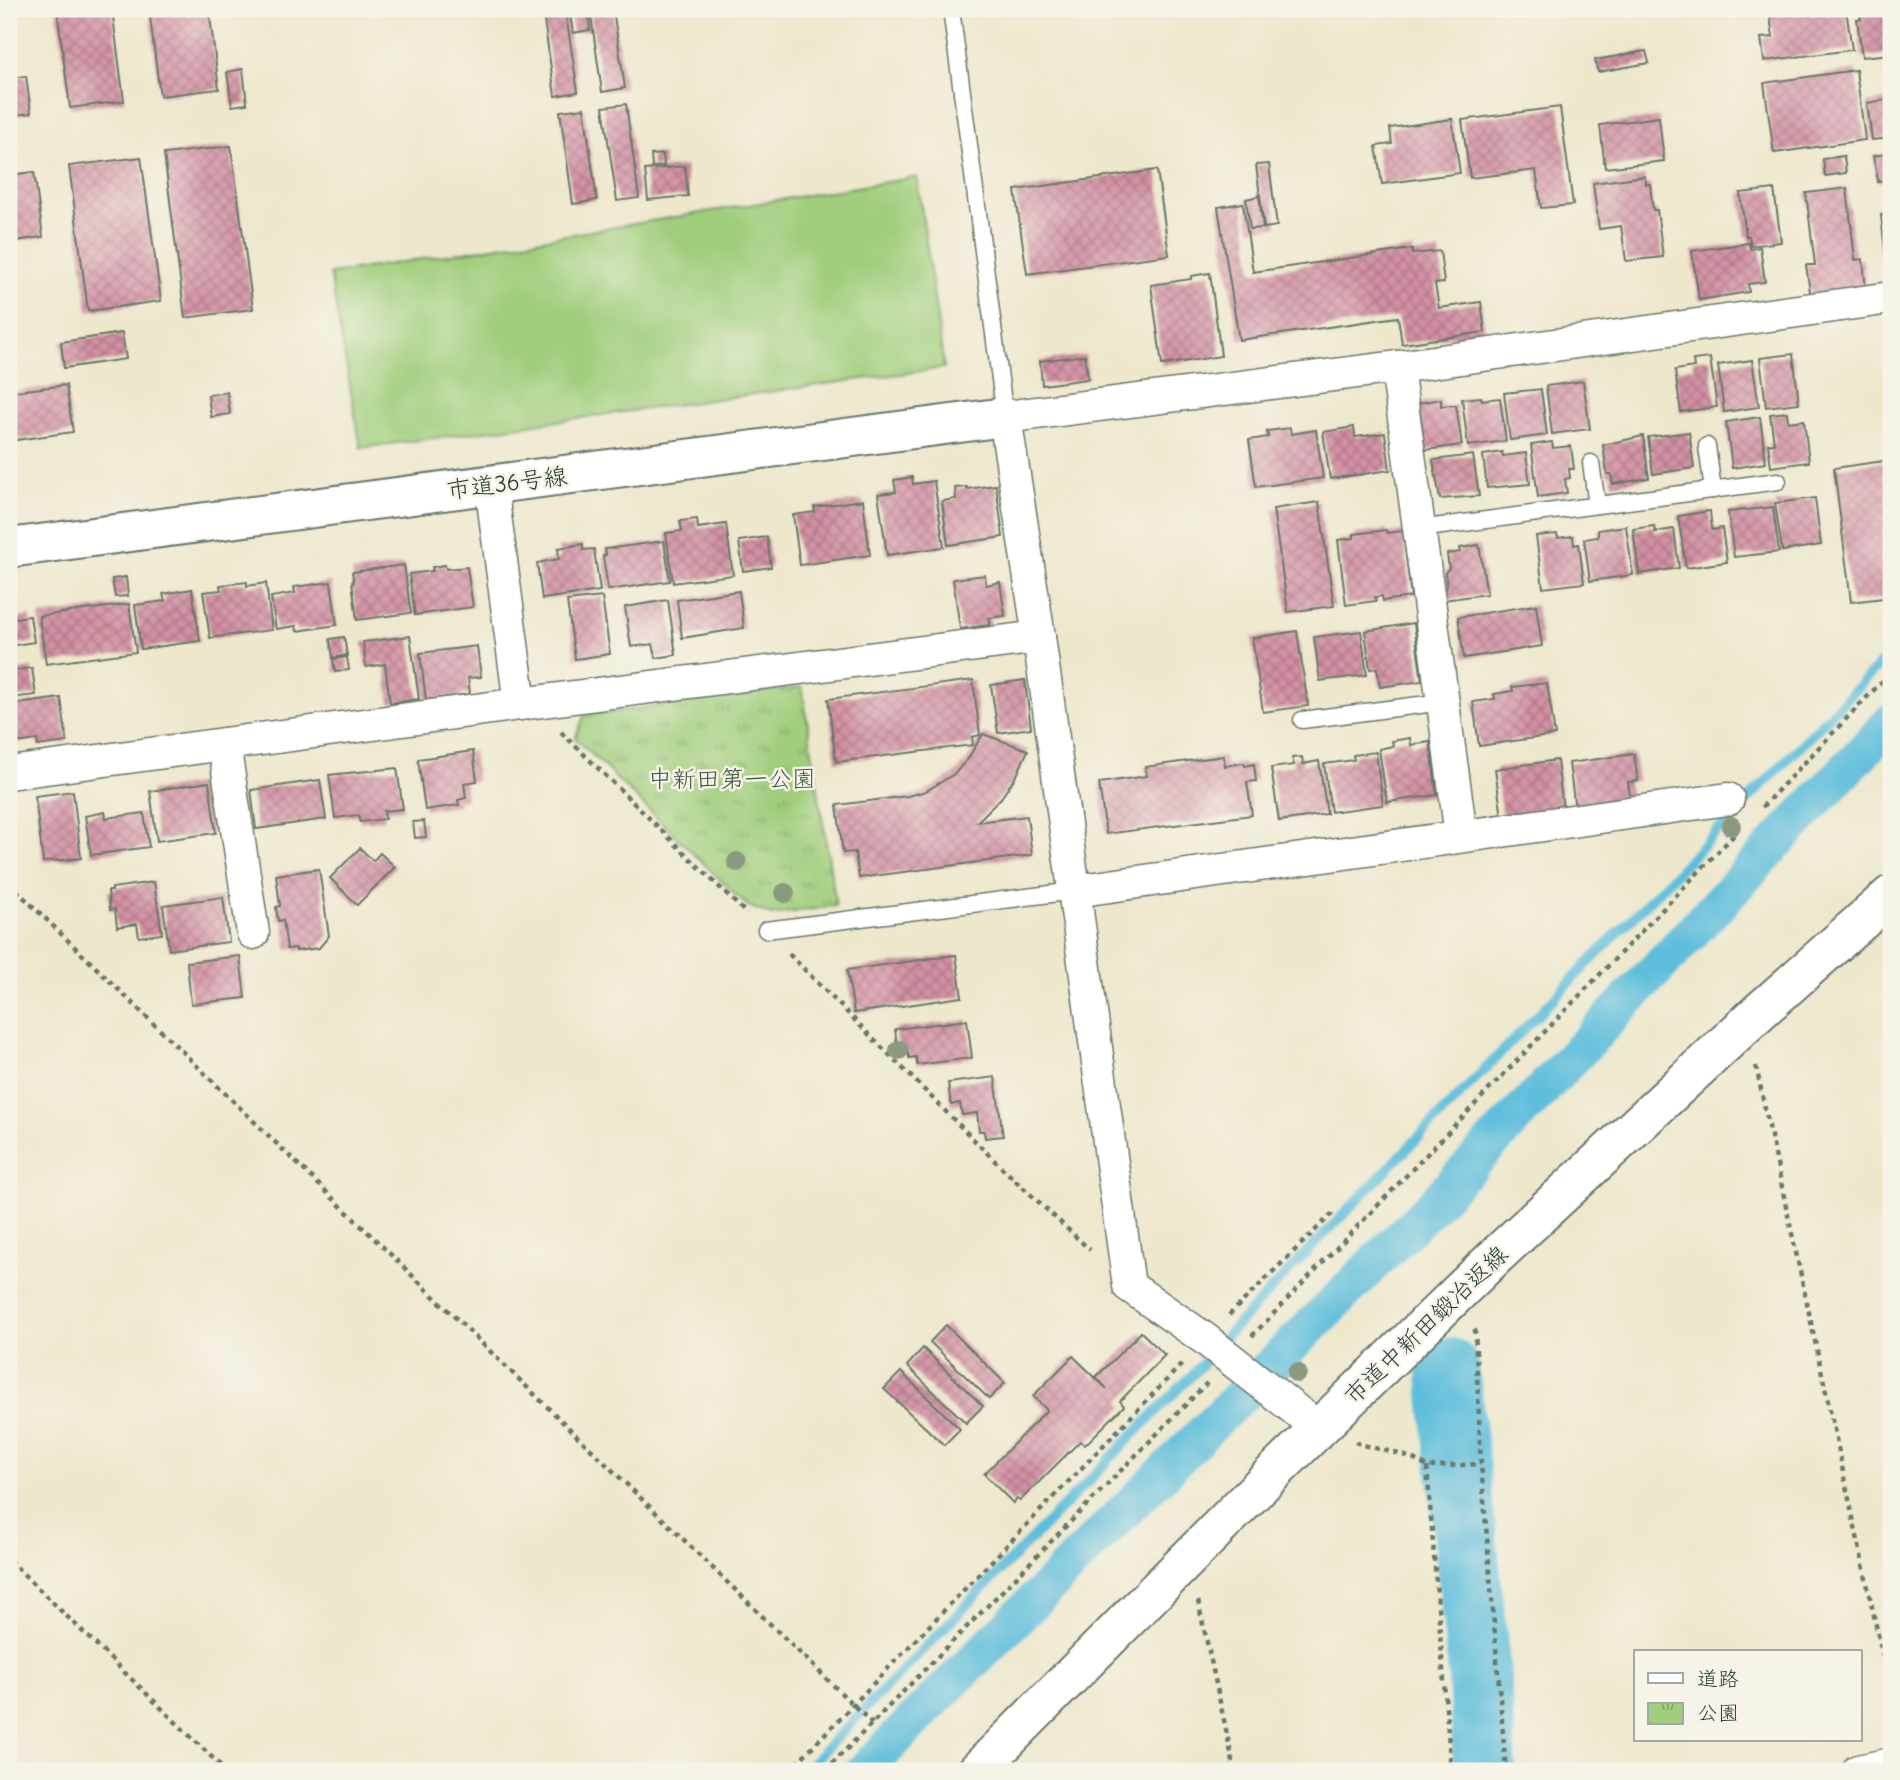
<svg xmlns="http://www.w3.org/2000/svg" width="1900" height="1780" font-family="'Comic Neue','Klee One',sans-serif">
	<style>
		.grass { fill: #a0ce7c; stroke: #608658; stroke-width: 2 }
		.park { fill: url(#park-tufts); stroke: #608658; stroke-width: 2 }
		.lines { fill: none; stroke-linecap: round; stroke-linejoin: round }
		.stream { stroke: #5dbddb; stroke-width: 10 }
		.canal { stroke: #5dbddb; stroke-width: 37 }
		.river { stroke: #5dbddb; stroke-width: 63 }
		.building { fill: url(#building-cross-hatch) }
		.service-casing { stroke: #677869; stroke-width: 19 }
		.minor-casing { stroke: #677869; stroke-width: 35 }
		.tertiary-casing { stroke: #677869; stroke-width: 42 }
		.path { stroke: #677869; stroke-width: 4.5; stroke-dasharray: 5 5; stroke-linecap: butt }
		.service { stroke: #fff; stroke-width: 16 }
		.minor { stroke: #fff; stroke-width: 32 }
		.tertiary { stroke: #fff; stroke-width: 38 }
		.tree { fill: #8a9980 }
		.labels { text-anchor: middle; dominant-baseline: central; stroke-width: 5; stroke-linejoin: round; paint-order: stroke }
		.street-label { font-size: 24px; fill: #1f3d34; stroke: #f7f3e8 }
		.park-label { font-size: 24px; fill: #395a42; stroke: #f7f3e8 }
	</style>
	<defs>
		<pattern id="park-tufts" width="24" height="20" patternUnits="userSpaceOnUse" patternTransform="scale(1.75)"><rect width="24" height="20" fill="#a0ce7c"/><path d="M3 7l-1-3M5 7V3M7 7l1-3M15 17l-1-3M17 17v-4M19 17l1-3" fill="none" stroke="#82a866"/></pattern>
		<pattern id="building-cross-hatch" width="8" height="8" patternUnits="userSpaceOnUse" patternTransform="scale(1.75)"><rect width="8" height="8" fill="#d390a4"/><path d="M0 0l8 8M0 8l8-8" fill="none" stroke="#ab7786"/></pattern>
	</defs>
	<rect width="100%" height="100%" fill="#f7f3e8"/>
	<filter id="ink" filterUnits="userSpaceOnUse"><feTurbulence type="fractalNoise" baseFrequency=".0143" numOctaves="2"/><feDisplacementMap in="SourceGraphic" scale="14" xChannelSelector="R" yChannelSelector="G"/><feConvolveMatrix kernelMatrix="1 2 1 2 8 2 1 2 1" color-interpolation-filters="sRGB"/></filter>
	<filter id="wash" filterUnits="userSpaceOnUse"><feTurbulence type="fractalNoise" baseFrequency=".00686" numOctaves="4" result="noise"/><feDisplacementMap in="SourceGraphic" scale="28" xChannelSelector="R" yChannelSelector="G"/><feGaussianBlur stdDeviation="1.57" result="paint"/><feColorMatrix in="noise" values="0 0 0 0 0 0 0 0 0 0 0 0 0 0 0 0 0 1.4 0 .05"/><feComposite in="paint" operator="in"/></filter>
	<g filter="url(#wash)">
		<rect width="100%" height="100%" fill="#ede7cc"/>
		<path class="grass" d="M917,177l27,191 -583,80 -31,-174z"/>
		<path class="park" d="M802,687l34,219 -65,9 -24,-9 -172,-168 9,-22z"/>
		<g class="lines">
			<path class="stream" d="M804,1771l391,-399 33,-38 177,-183 486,-498"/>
			<path class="canal" d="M864,1771l58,-59 509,-505 460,-485"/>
			<path class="river" d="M1448,1369l31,301 6,101"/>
		</g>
		<g id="blocks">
			<g class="building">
				<path d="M57,9h55l12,92 -54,7z"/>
				<path d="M149,9h60l10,80 -59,7z"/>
				<path d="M565,9l13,83 -23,4 -12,-83z"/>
				<path d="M569,9h19l2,21 -17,3z"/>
				<path d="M590,9h23l12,79 -23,4z"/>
				<path d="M1769,9h77l6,41 -88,11 -3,-23 12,-1z"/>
				<path d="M1859,9h32v45l-29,3 -5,-38h4z"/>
				<path d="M1646,51l3,12 -51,9 -3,-12z"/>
				<path d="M243,69l4,35 -15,2 -5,-34z"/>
				<path d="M1856,70l9,70 -91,13 -10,-70z"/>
				<path d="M26,76l5,37 -22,3v-38z"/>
				<path d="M1891,99v39l-19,2 -5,-37z"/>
				<path d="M626,104l13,94 -22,3 -14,-94z"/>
				<path d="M1560,107l13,98 -32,3 -5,-38 -66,8 -8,-58z"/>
				<path d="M584,108l13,92 -24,4 -13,-93z"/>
				<path d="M1659,117l5,44 -59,7 -5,-43z"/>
				<path d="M1452,119l8,54 -78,11 -6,-38 16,-2 -2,-16z"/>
				<path d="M231,146l22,163 -68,9 -21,-164z"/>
				<path d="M1891,153v27l-13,2 -5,-26z"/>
				<path d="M663,154l1,12 -12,1 -1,-12z"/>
				<path d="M1844,156l2,17 -21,3 -2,-17z"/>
				<path d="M141,157l20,144 -73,10 -19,-145z"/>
				<path d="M1269,164l8,62 -13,2 -8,-63z"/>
				<path d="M685,166l3,30 -40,4 -3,-30z"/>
				<path d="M1157,170l12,85 -142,19 -12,-84z"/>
				<path d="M34,172l9,65 -34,5v-67z"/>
				<path d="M1645,176l1,8h4l3,26h4l6,47 -37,4 -5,-35 -22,3 -6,-46z"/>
				<path d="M1847,188l8,72 8,-1 3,33 -55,7 -5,-34h9l-9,-72z"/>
				<path d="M1774,189l7,53 -30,4 -2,-10h-3l-6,-43z"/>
				<path d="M1259,196l4,32 -13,1 -4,-30z"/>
				<path d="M1243,203l10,69 159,-23v5l28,-3 4,32 -9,1 4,24 42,-6 4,30 -83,12 -4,-27 -159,23 -21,-133z"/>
				<path d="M1891,214v64h-3l-7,-63z"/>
				<path d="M1749,243l1,6 10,-2 5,35 -17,2 1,8 -50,8 -7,-49z"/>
				<path d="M1210,273l11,83 -59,9 -11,-80 40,-6v-3z"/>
				<path d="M122,333l4,26 -62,9 -3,-26z"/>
				<path d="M1793,354l6,49 -33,4 -6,-49z"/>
				<path d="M1085,355l3,24 -46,6 -2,-24z"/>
				<path d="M1710,358l7,49 -36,5 -6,-42 19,-3 -1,-7z"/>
				<path d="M1752,360l7,47 -35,5 -6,-47z"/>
				<path d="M1583,381l7,48 -38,5 -6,-48z"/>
				<path d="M66,385l7,47 -64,9v-49z"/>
				<path d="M1541,389l6,46 -37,5 -6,-47z"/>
				<path d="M227,392l3,22 -19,3 -3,-22z"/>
				<path d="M1481,397l1,3 18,-2 6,43 -38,5 -6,-47z"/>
				<path d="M1441,399v7l15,-1 6,40 -37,5 -6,-47z"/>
				<path d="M1787,412l1,10 16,-2 5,42 -38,5 -3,-23 6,-1 -4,-29z"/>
				<path d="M1760,417l6,46 -34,5 -6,-46z"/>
				<path d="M1354,427l1,10 30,-4 5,37 -60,9 -7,-47z"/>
				<path d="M1290,428l1,6 25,-4 7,48 -67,9 -7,-47 19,-3 -1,-6z"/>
				<path d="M1689,432l5,36 -41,6 -5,-37z"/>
				<path d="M1643,436l6,42 -36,6 -2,-10h-4l-4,-29z"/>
				<path d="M1552,442l1,6 18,-2 3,23h-5l1,9 -5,1 2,14 -29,4 -7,-52z"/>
				<path d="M1502,452l1,4 23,-3 4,31 -43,4 -4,-33z"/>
				<path d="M1473,455l6,41 -39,3 -7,-39z"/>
				<path d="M1891,460v137l-40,5 -17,-134z"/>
				<path d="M912,477l1,7 21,-3 10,66 -57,8 -9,-61 18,-2 -2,-12z"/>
				<path d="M996,485l7,52 -55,8 -6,-44 14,-2 -1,-11 12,-1v2z"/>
				<path d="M1815,498l6,47 -39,6 -7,-48z"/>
				<path d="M863,500l7,55 -70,10 -7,-50 22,-3 -1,-5z"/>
				<path d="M1319,502l15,104 -46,6 -15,-103z"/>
				<path d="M1773,507l6,45 -45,5 -6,-45z"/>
				<path d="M1710,511l2,19 10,-2 5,34 -41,6 -8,-52z"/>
				<path d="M697,519l1,9 28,-4 7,51 -60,8 -7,-50 16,-2 -2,-10z"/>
				<path d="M1626,526l7,49 -43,6 -6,-42 14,-2v-7z"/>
				<path d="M1654,526l1,6 19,-3 5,39 -40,6 -6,-45z"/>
				<path d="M1386,530l1,3 16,-2 8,66 -28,4 -1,-5 -7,1 1,4 -30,4 -8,-65 16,-2v-4z"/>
				<path d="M1557,534l1,4 15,-2 1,9 5,-1 5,39 -41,5 -7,-52z"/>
				<path d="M767,537l4,30 -28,4 -4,-30z"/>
				<path d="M664,541l6,40 -62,9 -5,-34 3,-1 -1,-6z"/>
				<path d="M583,544v6l11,-1 6,42 -58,8 -5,-36 22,-4 -1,-11z"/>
				<path d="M1479,545l8,49 -43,6 -2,-9 5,-4 -2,-14 4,-5 -2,-14 14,-2 -1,-4z"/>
				<path d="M404,565l7,48 -54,7 -5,-38h2l-2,-10z"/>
				<path d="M445,565l1,4 21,-2 6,40 -58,8 -6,-41 24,-3 -1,-4z"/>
				<path d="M985,575l1,10 14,-3 5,34 -16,2 1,7 -30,4 -7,-50z"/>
				<path d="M126,577l2,19 -13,1 -3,-18z"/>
				<path d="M247,582v4l19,-3 6,47 -62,8 -7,-46 18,-2 -1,-5z"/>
				<path d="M331,582l6,43 -40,6 -1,-5 -20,3 -5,-32 24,-4 -1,-6z"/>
				<path d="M192,589l8,52 -59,8 -6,-44 30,-4 -2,-7z"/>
				<path d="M739,591l5,37 -62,10 -5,-38z"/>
				<path d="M602,597l8,57 -35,5 -8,-58z"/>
				<path d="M668,600l8,55 -20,3 -3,-14 -22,3 -6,-40z"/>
				<path d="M129,604l7,48 -90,12 -7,-48z"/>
				<path d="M1536,605l6,41 -78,12 -6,-41z"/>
				<path d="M30,616l4,26 -25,4v-27z"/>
				<path d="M1414,623l8,58 -42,6 -3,-19 -7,1 -5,-38z"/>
				<path d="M1297,631l11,75 -45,6 -11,-74z"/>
				<path d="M1361,631l6,44 -47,6 -6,-44z"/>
				<path d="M410,636l9,63 -29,4 -5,-39 -19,3 -3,-25z"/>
				<path d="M344,637l3,18 -14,3 -3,-19z"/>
				<path d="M477,646l4,31 -13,1 2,16 -44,6 -6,-47z"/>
				<path d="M347,657l2,13 -14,2 -2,-13z"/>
				<path d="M32,668l4,27 -25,3 -2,-27z"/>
				<path d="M973,680l7,55 -8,2 1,8 -137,17 -8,-63z"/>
				<path d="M1025,680l6,48 -33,5 -7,-48z"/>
				<path d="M1547,683l8,52 -76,11 -6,-44 22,-3 -1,-5 19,-3 -1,-4z"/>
				<path d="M61,698l6,44 -29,4 -1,-6 -22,3 -5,-38z"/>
				<path d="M983,734l45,16 -10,23 -17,25 -24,24 50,-6 5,39 -173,23 -4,-26 -12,1 -6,-48 71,-9 18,-5 28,-17 13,-14z"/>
				<path d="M1410,738l1,7 19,-3 7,53 -50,7 -8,-53 14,-3 -1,-5z"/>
				<path d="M473,751l4,30 -13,2 2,15 -8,2 1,5 -34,5 -7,-51z"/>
				<path d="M1376,752l7,53 -52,7 -7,-48 30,-4 -1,-5z"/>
				<path d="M1634,754l4,27 -10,1 3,19 -56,8 -6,-46z"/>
				<path d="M1224,756l1,10 19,-3 1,3 9,-2 2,17 -9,1 5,33 -146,19 -7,-51 48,-7 -2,-9z"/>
				<path d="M1302,757l1,7 16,-3 8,53 -48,7 -8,-53 23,-3 -2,-7z"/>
				<path d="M1557,760l6,49 -61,8 -7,-48z"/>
				<path d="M397,768l6,41 -19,2 1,8 -25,3 -1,-7 -24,3 -6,-43z"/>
				<path d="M320,780l6,39 -70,10 -5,-39z"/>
				<path d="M209,782l7,51 -59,8 -7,-50z"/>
				<path d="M73,791l8,67 -38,4 -8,-66z"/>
				<path d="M105,812l1,6 38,-5 5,34 -58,8 -6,-39z"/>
				<path d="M424,821l2,16 -11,1 -2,-16z"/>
				<path d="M360,848l13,13 7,-8 15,14 -38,38 -27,-27z"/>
				<path d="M319,869l10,67 -10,12 -23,3v-3l-9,1 -4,-29 -5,1 -2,-14 4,-1 -4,-31z"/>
				<path d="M154,882l8,52 -23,3 -2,-13 -20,3 -2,-18 -5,1 -2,-19h4v-3z"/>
				<path d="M223,897l6,45 -60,8 -6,-45z"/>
				<path d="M956,955l6,42 -108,16 -7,-43z"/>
				<path d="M240,956l5,42 -54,6 -4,-42z"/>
				<path d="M967,1020l5,38 -55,7 -1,-8 -7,1 -1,-7 -10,2 -3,-24z"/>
				<path d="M995,1077l8,59 -18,2 -1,-7h-5l-2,-18 -15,2 -2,-12 -9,2 -3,-22z"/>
				<path d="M946,1325l59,58 -16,16 -59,-57z"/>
				<path d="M1141,1332l24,23 -45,46 4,5 -39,39 -5,-4 -60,60 -3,-2 -4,4 -29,-29 63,-64 -14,-14 40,-40 34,33 -11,-12z"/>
				<path d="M923,1348l60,58 -17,17 -59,-57z"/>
				<path d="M901,1372l59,57 -16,16 -60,-56z"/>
			</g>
		</g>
	</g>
	<g filter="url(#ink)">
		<use href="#blocks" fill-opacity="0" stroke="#677869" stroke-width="2"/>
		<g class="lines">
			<defs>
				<g id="service">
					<path d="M951,9l54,408"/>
					<path d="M1707,446l6,44"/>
					<path d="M1591,463l6,42"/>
					<path d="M1419,529l359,-48"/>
					<path d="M1302,720l141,-18"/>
					<path d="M766,930l308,-39"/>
				</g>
				<g id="minor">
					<path d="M1397,367l64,468"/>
					<path d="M491,485l29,219"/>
					<path d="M224,744l29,189"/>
					<path d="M9,773l511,-69 519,-67"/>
					<path d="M1074,891l654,-92"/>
					<path d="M1320,1429l-115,-90 -76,-53 -90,-649 -34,-220 392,-50 494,-69"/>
					<path d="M1858,1771l33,-7"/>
				</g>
				<g id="tertiary">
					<path d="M9,548l996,-131"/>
					<path d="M977,1771l292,-294 229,-223 261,-242 132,-117"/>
				</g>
			</defs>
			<use href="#service" class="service-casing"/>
			<use href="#minor" class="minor-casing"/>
			<use href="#tertiary" class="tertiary-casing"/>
			<g class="path">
				<path d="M561,732l186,182"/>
				<path d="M1762,807l129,-135"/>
				<path d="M9,883l864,841"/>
				<path d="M789,954l210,211 91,85"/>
				<path d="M1756,1066l135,629"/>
				<path d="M1229,1315l107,-105"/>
				<path d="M1475,1329l6,135 25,307"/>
				<path d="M1252,1336l484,-503"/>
				<path d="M1355,1442c24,9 52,10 72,25l54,-3"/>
				<path d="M1427,1467l24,304"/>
				<path d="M9,1560l217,211"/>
				<path d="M1198,1601l37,170"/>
				<path d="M789,1771l393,-407"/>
				<path d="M825,1771l382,-388"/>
			</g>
			<use href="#service" class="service"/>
			<use href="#minor" class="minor"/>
			<use href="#tertiary" class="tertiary"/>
		</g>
		<g class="tree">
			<circle cx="1731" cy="826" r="10"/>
			<circle cx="737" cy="862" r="10"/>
			<circle cx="785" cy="893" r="10"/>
			<circle cx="899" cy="1050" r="10"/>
			<circle cx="1297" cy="1373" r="10"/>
		</g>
	</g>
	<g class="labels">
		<g class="street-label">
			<text transform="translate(507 483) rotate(-7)">市道36号線</text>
			<text transform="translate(1426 1325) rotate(-44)">市道中新田鍛冶返線</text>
		</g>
		<g class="park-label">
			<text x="732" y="779">中新田第一公園</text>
		</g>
	</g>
	<rect width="1900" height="1780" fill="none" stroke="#f7f3e8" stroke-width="35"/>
	<rect x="1634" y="1650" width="228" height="91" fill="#f7f3e8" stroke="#a1aaa0" stroke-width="2"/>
	<rect x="1648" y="1673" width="35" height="10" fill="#ffffff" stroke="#a1aaa0" stroke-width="2"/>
	<text x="1697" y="1686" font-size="21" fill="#1f3d34">道路</text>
	<rect x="1648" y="1703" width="35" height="21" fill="url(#park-tufts)" stroke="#a1aaa0" stroke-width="2"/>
	<text x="1697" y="1720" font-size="21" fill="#1f3d34">公園</text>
</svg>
